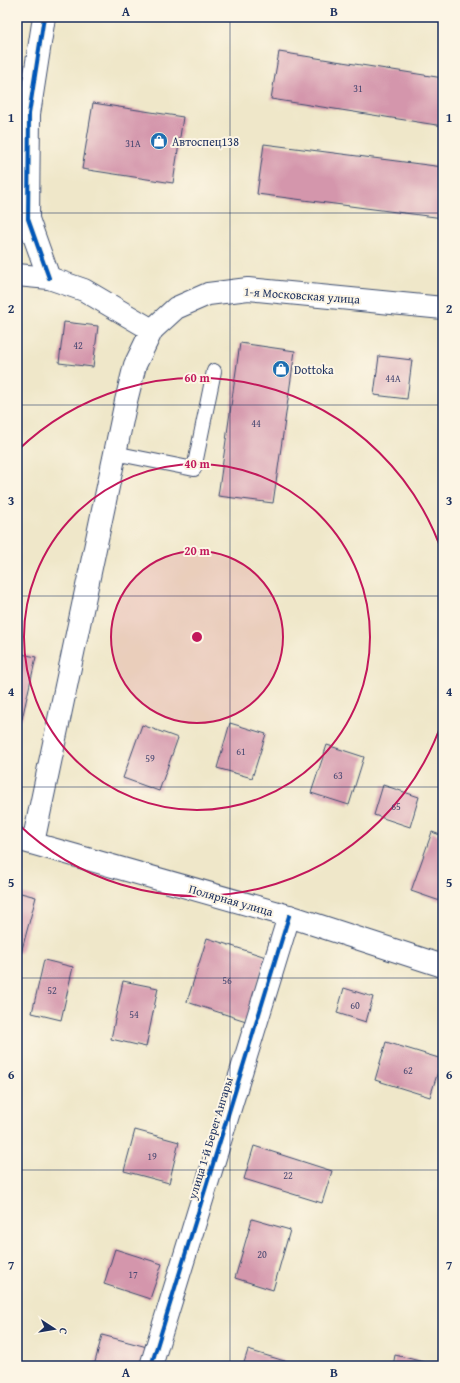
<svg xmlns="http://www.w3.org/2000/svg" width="460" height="1383" font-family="'Gentium Book Plus',serif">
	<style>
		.building { fill: #d496ac }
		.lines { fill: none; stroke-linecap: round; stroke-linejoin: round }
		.service-casing { stroke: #3b4b6e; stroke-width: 16 }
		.minor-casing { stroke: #3b4b6e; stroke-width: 24 }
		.secondary-casing { stroke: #3b4b6e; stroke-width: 24 }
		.service { stroke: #fff; stroke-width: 14 }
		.minor { stroke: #fff; stroke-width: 22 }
		.secondary { stroke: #fff; stroke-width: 22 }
		.cycleway-casing { stroke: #fcf5e5; stroke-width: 6 }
		.cycleway { stroke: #0057b8; stroke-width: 4 }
		.grid { fill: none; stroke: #1b2f5e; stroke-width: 1; stroke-opacity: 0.55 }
		.ring { fill: none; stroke: #c2185b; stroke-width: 2 }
		.labels { text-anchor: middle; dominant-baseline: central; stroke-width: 4; stroke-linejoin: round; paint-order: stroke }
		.number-label { font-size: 10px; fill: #494972 }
		.poi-label { font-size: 12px; fill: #1b2f5e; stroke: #fcf5e5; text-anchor: start }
		.street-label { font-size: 12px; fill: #1b2f5e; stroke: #fcf5e5 }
		.centre { fill: #c2185b; stroke: #fcf5e5; stroke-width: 2 }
		.ring-label { font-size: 12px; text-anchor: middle; font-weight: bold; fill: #c2185b; stroke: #fcf5e5; stroke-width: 4; stroke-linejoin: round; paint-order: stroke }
		.neatline { fill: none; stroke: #1b2f5e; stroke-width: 1.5 }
		.grid-label { font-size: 13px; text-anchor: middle; font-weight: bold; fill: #1b2f5e }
	</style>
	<rect width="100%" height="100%" fill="#fcf5e5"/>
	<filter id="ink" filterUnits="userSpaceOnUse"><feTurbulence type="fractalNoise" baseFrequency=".025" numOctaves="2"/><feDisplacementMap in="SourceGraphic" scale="8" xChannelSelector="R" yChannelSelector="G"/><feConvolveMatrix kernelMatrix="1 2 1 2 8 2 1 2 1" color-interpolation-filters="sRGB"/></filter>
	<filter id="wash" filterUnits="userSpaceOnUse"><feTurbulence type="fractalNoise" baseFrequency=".012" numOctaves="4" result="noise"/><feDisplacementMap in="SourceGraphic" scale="16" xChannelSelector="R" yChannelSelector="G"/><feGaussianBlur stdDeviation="0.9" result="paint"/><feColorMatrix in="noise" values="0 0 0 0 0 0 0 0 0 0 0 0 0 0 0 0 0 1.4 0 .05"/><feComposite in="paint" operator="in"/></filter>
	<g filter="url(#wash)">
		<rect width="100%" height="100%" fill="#efe7c9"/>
		<g id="blocks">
			<g class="building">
				<path d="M279,52l164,26v48l-172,-27z"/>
				<path d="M93,103l90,14 -10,66 -91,-14z"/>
				<path d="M264,144l179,23v51l-186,-24z"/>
				<path d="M64,322l34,4 -5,41 -34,-4z"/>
				<path d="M240,343l55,8 -22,152 -55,-7z"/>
				<path d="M379,356l33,4 -5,39 -33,-4z"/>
				<path d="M17,653l19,4 -14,62 -5,-1z"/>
				<path d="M230,723l36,11 -14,44 -35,-10z"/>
				<path d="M142,725l36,13 -19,53 -36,-13z"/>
				<path d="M327,745l37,12 -15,48 -38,-12z"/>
				<path d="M383,785l36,12 -9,30 -36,-12z"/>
				<path d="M432,832l11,4v66l-32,-11z"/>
				<path d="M17,892l19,5 -15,56 -4,-1z"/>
				<path d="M207,938l59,19 -20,64 -59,-19z"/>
				<path d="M44,960l29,7 -12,53 -29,-7z"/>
				<path d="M123,981l35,7 -12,59 -35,-8z"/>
				<path d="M344,988l29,9 -7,25 -29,-9z"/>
				<path d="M386,1042l56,17 -12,38 -55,-17z"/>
				<path d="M135,1130l44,12 -10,41 -45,-12z"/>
				<path d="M254,1146l78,25 -10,32 -78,-24z"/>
				<path d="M252,1219l38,11 -17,60 -38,-12z"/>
				<path d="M115,1249l47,15 -12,35 -46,-15z"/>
				<path d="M102,1335l45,12 -6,19h-47z"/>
				<path d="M248,1350l40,12 -1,4h-44z"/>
				<path d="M395,1355l29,7 -1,4h-30z"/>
			</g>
		</g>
	</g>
	<g filter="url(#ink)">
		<use href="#blocks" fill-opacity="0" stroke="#3b4b6e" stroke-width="1"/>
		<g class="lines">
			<defs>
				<path id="service" d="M114,453l80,16 20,-98"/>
				<g id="minor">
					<path d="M44,17l-15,97 -1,105 21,59"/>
					<path d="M17,275l32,3 35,12 68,40"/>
					<path d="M151,1366l138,-450"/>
				</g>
				<g id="secondary">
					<path d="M17,839l272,77 154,50"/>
					<path d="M33,843l93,-442 9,-36 17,-35 24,-22 32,-14 40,-5 195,19"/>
				</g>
			</defs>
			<use href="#service" class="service-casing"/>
			<use href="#minor" class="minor-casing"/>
			<use href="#secondary" class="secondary-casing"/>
			<use href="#service" class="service"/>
			<use href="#minor" class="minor"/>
			<use href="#secondary" class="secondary"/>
			<defs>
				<g id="cycleway">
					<path d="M44,17l-15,97 -1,105 21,59"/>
					<path d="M151,1366l138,-450"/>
				</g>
			</defs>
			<use href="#cycleway" class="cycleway-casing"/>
			<use href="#cycleway" class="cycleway"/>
		</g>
	</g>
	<path class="grid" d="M230,17v1349M17,213h426M17,405h426M17,596h426M17,787h426M17,978h426M17,1170h426"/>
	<circle cx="197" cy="637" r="86" fill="#c2185b" fill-opacity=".12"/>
	<g class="ring">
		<circle cx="197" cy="637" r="86"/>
		<circle cx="197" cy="637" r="173"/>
		<path d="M443 719A259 259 0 0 1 17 823M17 451A259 259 0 0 1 443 555"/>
	</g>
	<defs>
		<symbol id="shop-disc" viewBox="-11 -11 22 22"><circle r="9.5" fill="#1f6fb2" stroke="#fcf5e5"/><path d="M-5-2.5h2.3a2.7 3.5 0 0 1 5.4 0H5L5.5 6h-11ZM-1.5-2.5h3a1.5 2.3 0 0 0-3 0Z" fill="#fff"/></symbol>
	</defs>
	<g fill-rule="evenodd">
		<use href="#shop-disc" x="149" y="131" width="20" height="20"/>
		<use href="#shop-disc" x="271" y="359" width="20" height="20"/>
	</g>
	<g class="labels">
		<g class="number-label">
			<text x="358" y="88">31</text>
			<text x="133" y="143">31А</text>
			<text x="78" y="345">42</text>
			<text x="393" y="378">44А</text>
			<text x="256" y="423">44</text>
			<text x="241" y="751">61</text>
			<text x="150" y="758">59</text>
			<text x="338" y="775">63</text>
			<text x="396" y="806">65</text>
			<text x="227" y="980">56</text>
			<text x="52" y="990">52</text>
			<text x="355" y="1005">60</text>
			<text x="134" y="1014">54</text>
			<text x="408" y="1070">62</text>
			<text x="152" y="1156">19</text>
			<text x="288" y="1175">22</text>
			<text x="262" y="1254">20</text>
			<text x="133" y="1274">17</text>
		</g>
		<g class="poi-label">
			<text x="172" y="141">Автоспец138</text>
			<text x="294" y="369">Dottoka</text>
		</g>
		<g class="street-label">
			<text transform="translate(302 295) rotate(4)">1-я Московская улица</text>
			<text transform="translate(231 900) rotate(16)">Полярная улица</text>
			<text transform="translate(210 1138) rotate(-73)">улица 1-й Берег Ангары</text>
		</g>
	</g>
	<circle cx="197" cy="637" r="6" class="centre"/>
	<g class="ring-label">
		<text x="197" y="382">60 m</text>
		<text x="197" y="468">40 m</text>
		<text x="197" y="555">20 m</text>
	</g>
	<rect width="460" height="1383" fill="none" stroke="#fcf5e5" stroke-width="44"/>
	<g transform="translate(54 1329) rotate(102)" stroke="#fcf5e5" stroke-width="3" paint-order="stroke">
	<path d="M0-3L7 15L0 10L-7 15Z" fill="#1b2f5e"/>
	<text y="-6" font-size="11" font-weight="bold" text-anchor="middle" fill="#1b2f5e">С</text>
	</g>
	<rect x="22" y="22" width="416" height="1339" class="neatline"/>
	<g class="grid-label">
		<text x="126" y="16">A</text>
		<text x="334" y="16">B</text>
		<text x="11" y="122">1</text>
		<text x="449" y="122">1</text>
		<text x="11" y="313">2</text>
		<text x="449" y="313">2</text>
		<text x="11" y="505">3</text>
		<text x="449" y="505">3</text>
		<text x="11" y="696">4</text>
		<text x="449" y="696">4</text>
		<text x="11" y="887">5</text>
		<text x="449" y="887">5</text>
		<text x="11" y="1079">6</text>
		<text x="449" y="1079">6</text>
		<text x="11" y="1270">7</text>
		<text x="449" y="1270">7</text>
		<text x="126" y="1377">A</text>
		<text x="334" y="1377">B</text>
	</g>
</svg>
